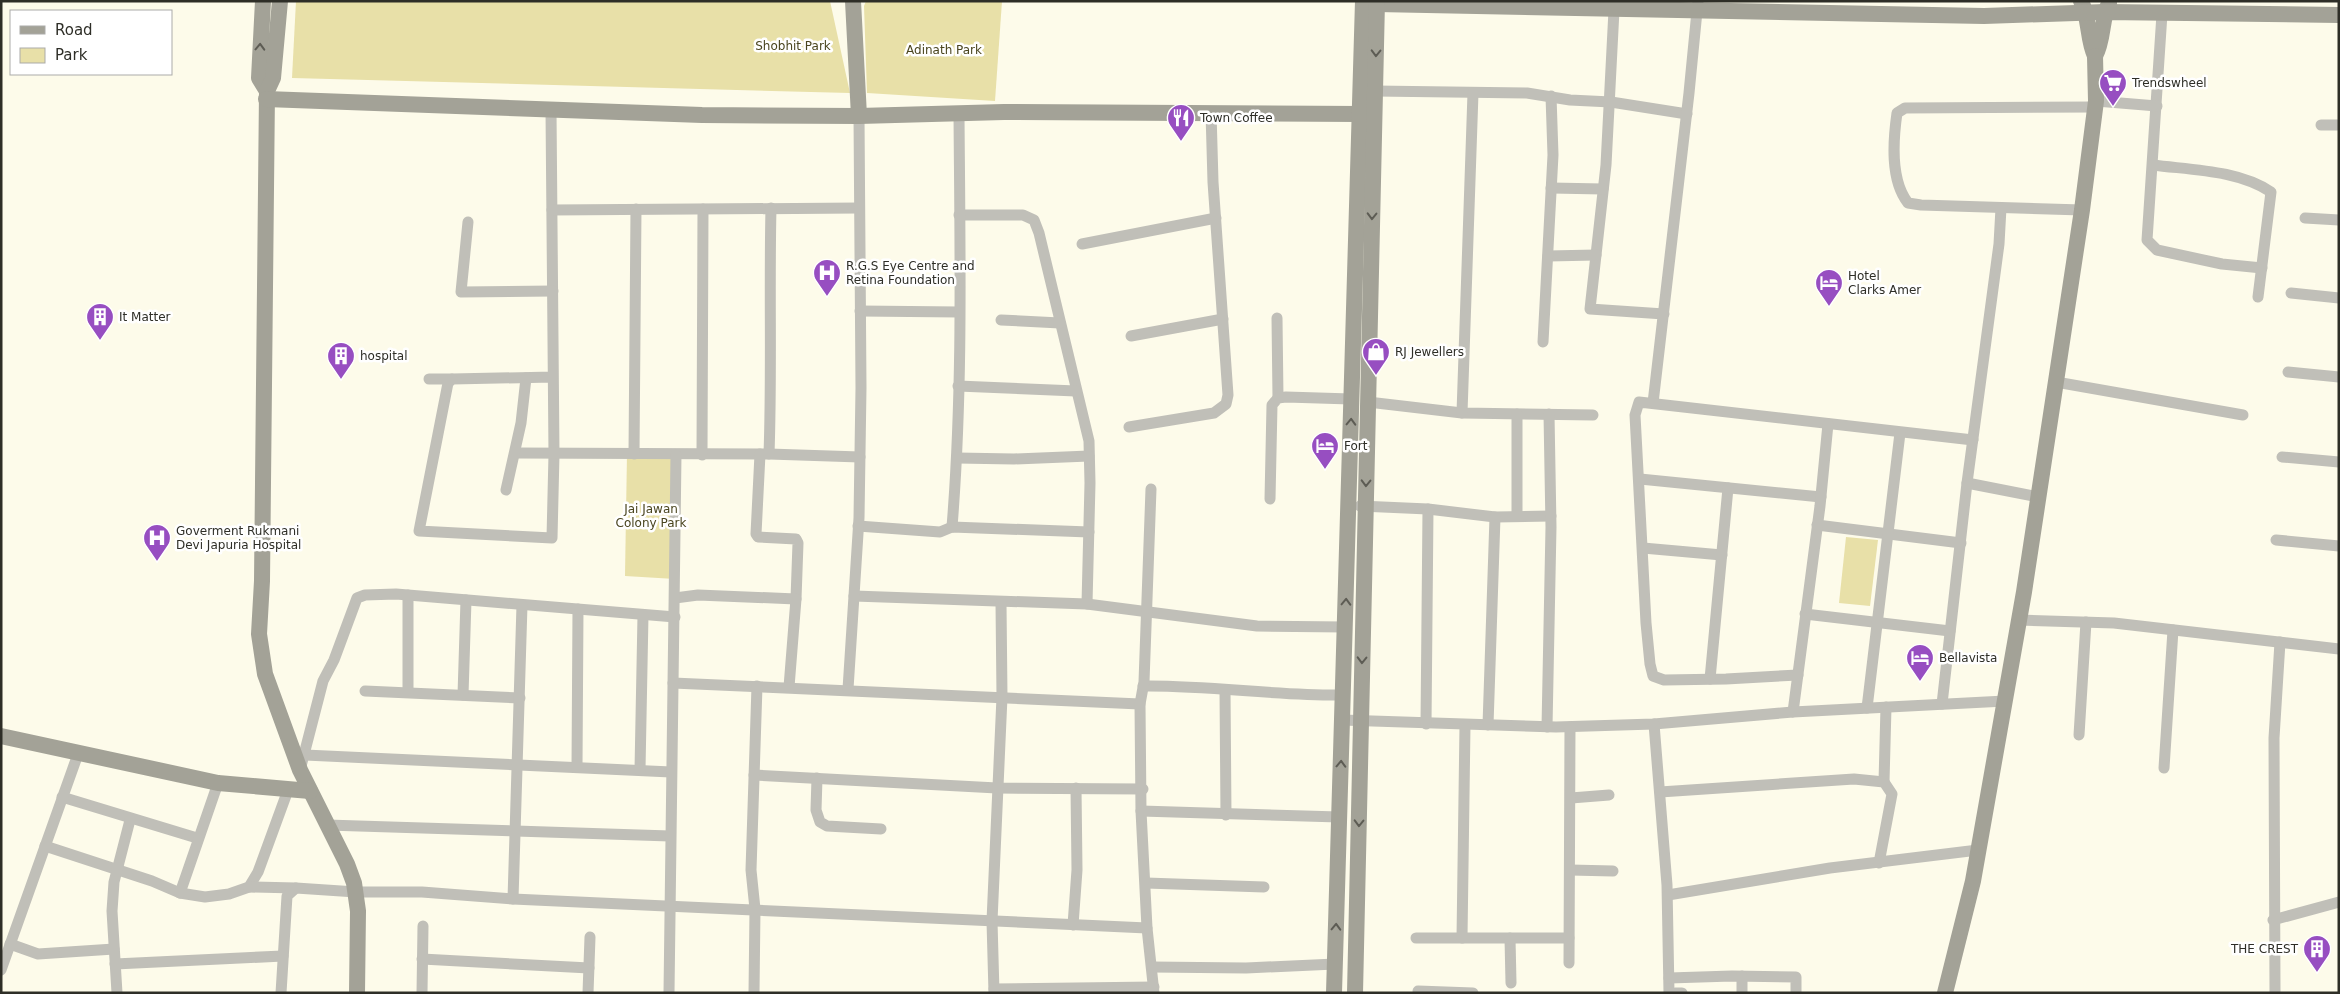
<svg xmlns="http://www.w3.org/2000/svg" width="2340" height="994" font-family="'DejaVu Sans',sans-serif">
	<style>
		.green { fill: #e8e0a8 }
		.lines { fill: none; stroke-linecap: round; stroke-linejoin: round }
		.street { stroke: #c0bfb8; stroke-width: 11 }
		.secondary { stroke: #a3a297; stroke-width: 16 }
		.oneway { stroke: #5d5c54 }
		.labels { text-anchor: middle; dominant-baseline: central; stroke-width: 5; stroke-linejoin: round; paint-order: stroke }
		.park-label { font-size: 12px; fill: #4a451f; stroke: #fff }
		.poi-label { font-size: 12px; fill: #2e2e27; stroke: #fff; text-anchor: start }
	</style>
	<rect width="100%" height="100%" fill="#fdfbea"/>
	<g class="green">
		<path d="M296,1h534l20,92 -558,-15z"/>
		<path d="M866,1h136l-7,100 -128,-8 -3,-87z"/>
		<path d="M627,454l49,1 -1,124 -50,-3z"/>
		<path d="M1846,537l32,3 -8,66 -31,-3z"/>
	</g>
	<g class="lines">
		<g class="street">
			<path d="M1614,10l-8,155 -16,144 74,5"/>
			<path d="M2162,14l-15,226 10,10 65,14 40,4"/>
			<path d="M1375,91l152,2 43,7 41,2 76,12"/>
			<path d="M2096,101l61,5"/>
			<path d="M551,110l3,344 -2,84 -133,-7 29,-148 4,-4 101,-2"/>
			<path d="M2321,125h18"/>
			<path d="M2153,165c38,5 85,5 118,27l-13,105"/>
			<path d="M1551,188l52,1"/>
			<path d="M552,210l307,-2"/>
			<path d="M2082,210l-161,-5 -13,-2c-18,-23 -15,-62 -11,-90l8,-5 190,-1"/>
			<path d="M959,215h64l11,5 5,13 50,208 1,42 -3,121"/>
			<path d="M2305,218l34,2"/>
			<path d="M468,222l-7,70 92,-1"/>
			<path d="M1082,244l134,-26"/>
			<path d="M1548,256l48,-1"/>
			<path d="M2291,293l48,5"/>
			<path d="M860,311l99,1"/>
			<path d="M1277,318l1,80"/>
			<path d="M1001,320l59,3"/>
			<path d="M1131,336l92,-17"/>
			<path d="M1543,342l10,-187 -2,-59"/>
			<path d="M2288,372l51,5"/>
			<path d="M429,379h23"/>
			<path d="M2056,382l187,33"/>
			<path d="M958,386l118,5"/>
			<path d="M1368,402l94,11 131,2"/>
			<path d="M1653,403l36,-310 9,-92"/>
			<path d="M1462,413l11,-320"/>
			<path d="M1517,414v102"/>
			<path d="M1129,427l85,-14 12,-9 2,-9 -15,-213 -2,-70"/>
			<path d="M516,453l253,1 91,3"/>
			<path d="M634,454l2,-245"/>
			<path d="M760,454l-4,80 2,3 38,2 2,4 -2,56"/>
			<path d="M769,454c3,-82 0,-164 2,-246"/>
			<path d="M702,455l1,-246"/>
			<path d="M2282,457l57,5"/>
			<path d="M957,458l57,1 75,-3"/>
			<path d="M1640,479l181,18"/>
			<path d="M1967,483l72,14"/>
			<path d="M506,490l15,-67 5,-45"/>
			<path d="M1270,499l2,-94 6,-7 8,-1 65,2"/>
			<path d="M1360,506l68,3 67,8 56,-1"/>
			<path d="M1817,525l144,18"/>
			<path d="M858,526l82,6 12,-5 137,5"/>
			<path d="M952,527c11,-137 8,-275 7,-413"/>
			<path d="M2276,540l63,6"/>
			<path d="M1643,548l79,7"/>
			<path d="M854,596l233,8 170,22 88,1"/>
			<path d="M675,598l23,-3 98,4 -7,88"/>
			<path d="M1805,614l145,17"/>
			<path d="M2019,620l95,3 225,26"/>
			<path d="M1798,675l-72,4 -62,1 -11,-4 -3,-12 -4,-41 -11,-208 4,-13 334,38"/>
			<path d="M1710,679l18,-191"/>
			<path d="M673,683l467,21"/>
			<path d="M1143,686c67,-1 133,10 200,9"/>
			<path d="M848,689l11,-171 2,-130 -2,-272"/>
			<path d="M1225,690l1,125"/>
			<path d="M365,691l155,7"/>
			<path d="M408,692v-97"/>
			<path d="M463,695l3,-95"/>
			<path d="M1942,704l25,-221 32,-239 2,-36"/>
			<path d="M1867,708l33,-275"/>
			<path d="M1793,712l27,-206 8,-82"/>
			<path d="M1342,720l214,7 98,-3 139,-12 212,-11"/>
			<path d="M1426,724l2,-215"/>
			<path d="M1654,724l13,161 2,108"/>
			<path d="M1488,725l7,-208"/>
			<path d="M1547,727l4,-200 -2,-113"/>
			<path d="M2079,735l7,-113"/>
			<path d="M305,755l366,17"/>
			<path d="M577,767l1,-158"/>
			<path d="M2164,768l9,-138"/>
			<path d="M300,770l23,-89 11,-21 23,-62 8,-3 31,-1 279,23"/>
			<path d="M640,770l3,-155"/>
			<path d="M754,775l243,13 146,1"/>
			<path d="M817,778l-1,32 4,12 7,4 54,3"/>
			<path d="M1884,782l2,-75"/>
			<path d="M1660,792l194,-13 30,3 8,12 -13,69"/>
			<path d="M62,797l135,41"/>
			<path d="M1571,798l38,-3"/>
			<path d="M1141,811l198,6"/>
			<path d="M327,825l343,11"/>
			<path d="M45,846l107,35 28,12 25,4 24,-3 20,-7 9,-15 30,-82"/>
			<path d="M1570,870l43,1"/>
			<path d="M1146,883l118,4"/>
			<path d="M249,887l47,1"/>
			<path d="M180,893l38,-110"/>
			<path d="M1668,895l162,-27 148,-18"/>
			<path d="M513,899l9,-294"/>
			<path d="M2273,920l66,-18"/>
			<path d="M1073,925l4,-55 -1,-82"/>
			<path d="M1147,928l7,65"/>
			<path d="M1416,938h153"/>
			<path d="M1462,938l3,-213"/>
			<path d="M1510,938l1,45"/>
			<path d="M10,944l28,10 76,-5"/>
			<path d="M422,959l167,9"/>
			<path d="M1569,963l1,-236"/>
			<path d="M115,964l168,-8"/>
			<path d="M1152,967l94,1 89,-4"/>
			<path d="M1,970l77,-216"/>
			<path d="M1669,978l63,-2 64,1v16"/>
			<path d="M994,989l160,-2"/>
			<path d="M1418,991l55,2"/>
			<path d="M117,993l-5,-82 2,-29 16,-62"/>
			<path d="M281,993l6,-97 9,-8 60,4h66l91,7 634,29 -6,-117 -1,-107 4,-22 7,-193"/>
			<path d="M422,993l1,-67"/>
			<path d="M588,993l2,-56"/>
			<path d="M669,993l7,-538"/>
			<path d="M754,993l1,-84 -4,-39 6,-184"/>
			<path d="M994,993l-2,-72 10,-224 -1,-94"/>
			<path d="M1675,993h7"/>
			<path d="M1742,993v-17"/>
			<path d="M2275,993l-1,-255 6,-96"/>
		</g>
		<g class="secondary">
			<path d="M263,1l-4,77 8,13"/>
			<path d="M280,1l-7,77 -6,13 -5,490 -3,53 6,40 35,96 47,94 7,19 4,28 -1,82"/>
			<path d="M853,1l6,115"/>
			<path d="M2081,1c9,18 6,38 14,55 9,-16 6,-36 14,-53"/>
			<path d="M1377,4l607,12 121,-4 234,3"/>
			<path d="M266,99l436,16 157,1 145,-4 356,2"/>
			<path d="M1,736l217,47 92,8"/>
			<path d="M1334,993l29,-992"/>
			<path d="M1355,993l22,-992"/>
			<path d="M1945,993l28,-112 51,-289 58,-382 14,-109 -1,-45"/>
		</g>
	</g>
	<defs><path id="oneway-chevron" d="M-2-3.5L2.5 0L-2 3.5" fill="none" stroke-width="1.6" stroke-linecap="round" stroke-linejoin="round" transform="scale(1.25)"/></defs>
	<g class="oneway">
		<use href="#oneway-chevron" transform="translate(260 47) rotate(-88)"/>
		<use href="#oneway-chevron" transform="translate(1376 53) rotate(91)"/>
		<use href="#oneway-chevron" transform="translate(1372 216) rotate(91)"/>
		<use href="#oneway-chevron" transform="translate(1351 422) rotate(-88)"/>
		<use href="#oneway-chevron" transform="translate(1366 483) rotate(91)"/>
		<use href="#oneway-chevron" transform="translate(1346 602) rotate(-88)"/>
		<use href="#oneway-chevron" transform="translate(1362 660) rotate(91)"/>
		<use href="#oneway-chevron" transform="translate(1341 764) rotate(-88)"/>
		<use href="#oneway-chevron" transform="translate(1359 823) rotate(91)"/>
		<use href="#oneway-chevron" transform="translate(1336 927) rotate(-88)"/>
	</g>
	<defs>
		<symbol id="supermarket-pin" viewBox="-11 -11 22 30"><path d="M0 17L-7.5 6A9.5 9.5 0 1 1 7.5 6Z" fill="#974ec1" stroke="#fff"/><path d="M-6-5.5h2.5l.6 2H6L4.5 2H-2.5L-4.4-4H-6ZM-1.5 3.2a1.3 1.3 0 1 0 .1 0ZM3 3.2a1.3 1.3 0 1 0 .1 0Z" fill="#fff"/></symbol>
		<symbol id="restaurant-pin" viewBox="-11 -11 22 30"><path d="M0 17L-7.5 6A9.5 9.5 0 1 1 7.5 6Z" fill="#974ec1" stroke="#fff"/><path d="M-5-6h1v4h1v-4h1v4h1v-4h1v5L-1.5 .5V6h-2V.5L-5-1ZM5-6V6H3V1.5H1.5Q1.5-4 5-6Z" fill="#fff"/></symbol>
		<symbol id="hospital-pin" viewBox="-11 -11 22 30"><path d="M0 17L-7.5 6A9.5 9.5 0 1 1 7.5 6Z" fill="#974ec1" stroke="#fff"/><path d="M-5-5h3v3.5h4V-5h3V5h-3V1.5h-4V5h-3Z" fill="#fff"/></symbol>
		<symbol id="hotel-pin" viewBox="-11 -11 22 30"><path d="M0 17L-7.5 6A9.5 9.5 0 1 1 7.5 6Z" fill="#974ec1" stroke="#fff"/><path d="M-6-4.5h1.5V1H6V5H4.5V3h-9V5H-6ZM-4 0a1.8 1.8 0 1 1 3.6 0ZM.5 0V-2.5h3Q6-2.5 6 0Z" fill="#fff"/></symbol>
		<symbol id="building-pin" viewBox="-11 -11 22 30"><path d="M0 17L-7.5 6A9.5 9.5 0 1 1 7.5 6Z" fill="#974ec1" stroke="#fff"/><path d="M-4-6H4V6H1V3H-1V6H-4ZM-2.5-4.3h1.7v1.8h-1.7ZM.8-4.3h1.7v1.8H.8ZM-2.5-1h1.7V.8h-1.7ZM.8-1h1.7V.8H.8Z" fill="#fff"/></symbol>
		<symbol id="shop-pin" viewBox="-11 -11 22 30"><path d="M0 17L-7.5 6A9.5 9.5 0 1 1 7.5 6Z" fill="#974ec1" stroke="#fff"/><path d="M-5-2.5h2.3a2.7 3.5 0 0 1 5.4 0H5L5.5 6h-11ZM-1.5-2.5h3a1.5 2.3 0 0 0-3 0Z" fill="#fff"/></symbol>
	</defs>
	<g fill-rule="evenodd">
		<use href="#supermarket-pin" x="2097" y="67" width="32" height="43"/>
		<use href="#restaurant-pin" x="1165" y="102" width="32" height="43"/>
		<use href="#hospital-pin" x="811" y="257" width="32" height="43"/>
		<use href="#hotel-pin" x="1813" y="267" width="32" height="43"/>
		<use href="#building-pin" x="84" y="301" width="32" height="43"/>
		<use href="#shop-pin" x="1360" y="336" width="32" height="43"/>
		<use href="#building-pin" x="325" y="340" width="32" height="43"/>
		<use href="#hotel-pin" x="1309" y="430" width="32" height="43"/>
		<use href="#hospital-pin" x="141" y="522" width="32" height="43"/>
		<use href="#hotel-pin" x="1904" y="642" width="32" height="43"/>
		<use href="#building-pin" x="2301" y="933" width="32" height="43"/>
	</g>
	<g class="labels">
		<g class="park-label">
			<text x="793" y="46">Shobhit Park</text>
			<text x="944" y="50">Adinath Park</text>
			<text x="651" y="509">Jai Jawan<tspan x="651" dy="14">Colony Park</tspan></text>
		</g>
		<g class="poi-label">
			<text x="2132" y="83">Trendswheel</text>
			<text x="1200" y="118">Town Coffee</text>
			<text x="846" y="266">R.G.S Eye Centre and<tspan x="846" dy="14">Retina Foundation</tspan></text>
			<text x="1848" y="276">Hotel<tspan x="1848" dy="14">Clarks Amer</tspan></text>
			<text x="119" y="317">It Matter</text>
			<text x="1395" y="352">RJ Jewellers</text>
			<text x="360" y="356">hospital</text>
			<text x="1344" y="446">Fort</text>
			<text x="176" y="531">Goverment Rukmani<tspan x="176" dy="14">Devi Japuria Hospital</tspan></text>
			<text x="1939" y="658">Bellavista</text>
			<text x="2298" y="949" text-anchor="end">THE CREST</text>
		</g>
	</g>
	<rect width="2340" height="994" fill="none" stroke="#2e2e27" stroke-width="5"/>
	<rect x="10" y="10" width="162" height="65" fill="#ffffff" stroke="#ababa9"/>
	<rect x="20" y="26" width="25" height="8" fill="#a3a297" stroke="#ababa9"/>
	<text x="55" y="35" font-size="15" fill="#2e2e27">Road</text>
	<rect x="20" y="48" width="25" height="15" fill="#e8e0a8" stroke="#ababa9"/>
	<text x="55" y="60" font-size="15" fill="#2e2e27">Park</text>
</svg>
